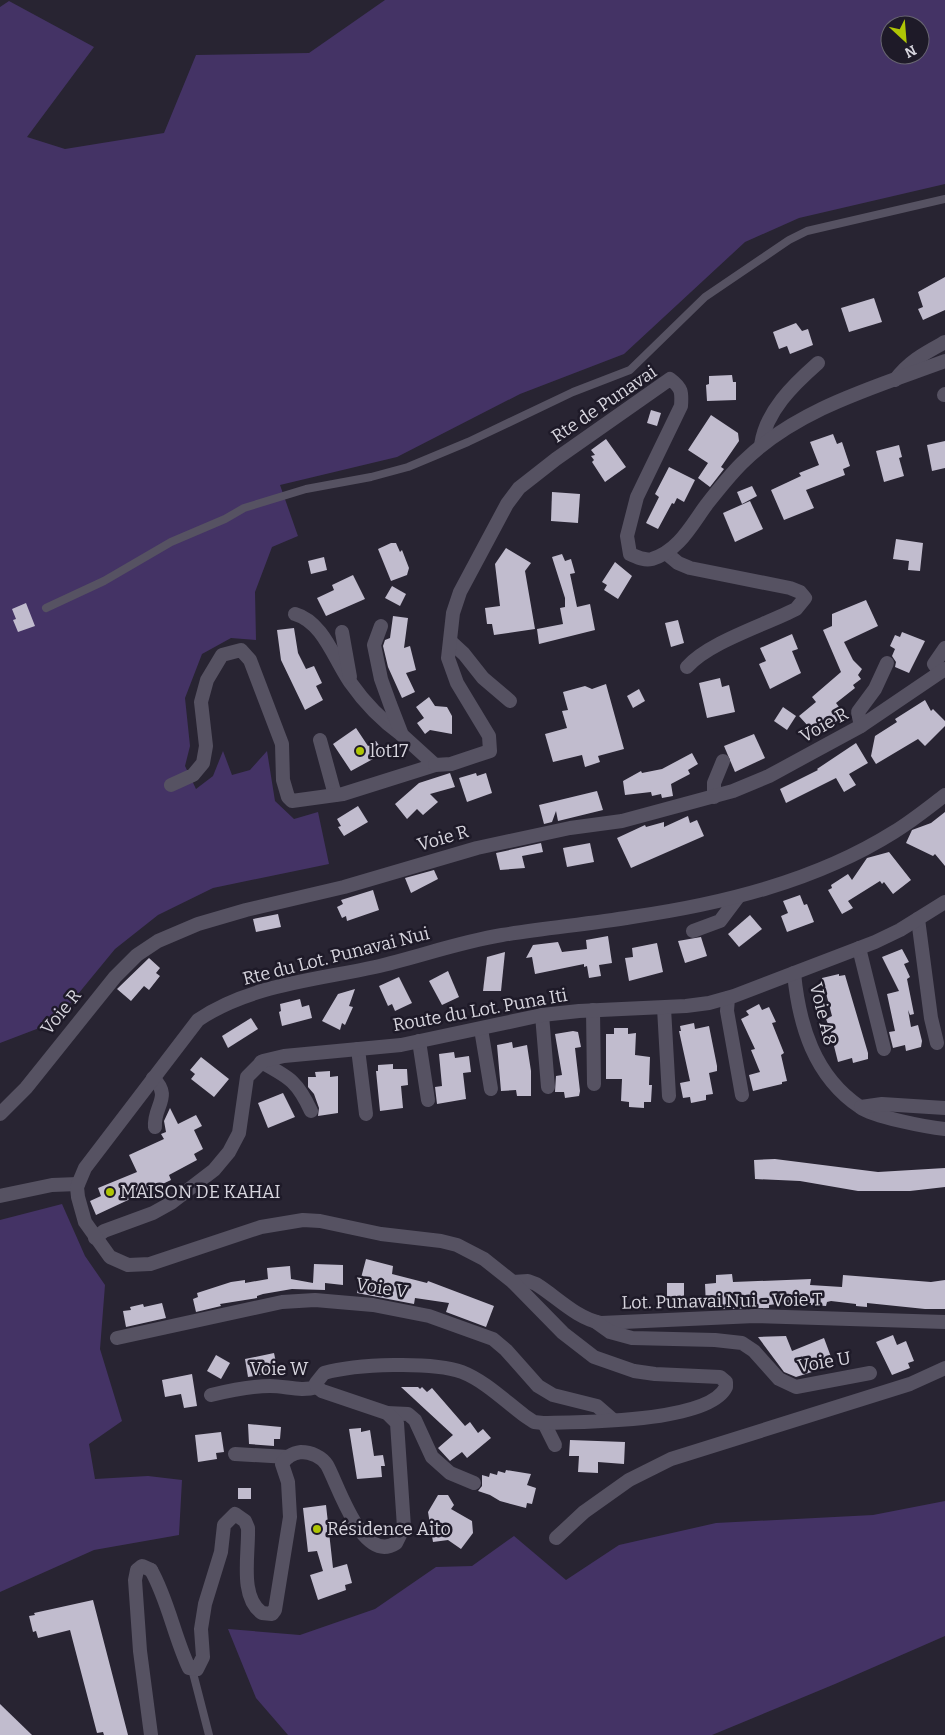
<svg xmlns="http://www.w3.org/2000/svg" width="945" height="1735" font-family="Bitter,serif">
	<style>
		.green { fill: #443365; fill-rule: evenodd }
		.building { fill: #c1bcce }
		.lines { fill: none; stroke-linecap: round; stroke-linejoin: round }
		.service { stroke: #565262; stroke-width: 8 }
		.minor { stroke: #565262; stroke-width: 14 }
		.secondary { stroke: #565262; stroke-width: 14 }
		.poi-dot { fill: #afc505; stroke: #1e1a28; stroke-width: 2 }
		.labels { text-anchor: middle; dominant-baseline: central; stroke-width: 5; stroke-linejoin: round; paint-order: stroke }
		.street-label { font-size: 18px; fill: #d7d5de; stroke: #1e1a28 }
		.poi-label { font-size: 18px; fill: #d7d5de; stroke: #1e1a28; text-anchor: start }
	</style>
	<rect width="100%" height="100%" fill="#282432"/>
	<g class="green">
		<path d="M385,0h560v184l-146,34 -54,24 -121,112 -104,40 -123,63 -117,28 18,51 -26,11 -17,45 1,48 -25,-2 -29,16 -17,44 5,48 -5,20 11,23 17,-13 10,-25 9,24 18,-5 17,-19 8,50 19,18 24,-7 11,52 -116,24 -55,27 -43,34 -60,73 -55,21v-1036l9,-6 85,46 -67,90 38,12 99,-16 32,-78 113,-2zM890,25h30v30h-30z"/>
		<path d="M62,1204l23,52 20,29 -5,64 22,72 -33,23 6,35 53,-3 34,4 -3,55 -85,15 -94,42v-372z"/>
		<path d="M945,1501v135l-110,48 -123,51h-424l-32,-37 -28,-69 72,6 75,-26 61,-42 36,-1 42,-30 52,44 53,-35 97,-22 157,-8z"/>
	</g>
	<g class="building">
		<path d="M945,277v33l-22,10 -5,-11 5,-2 -5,-15z"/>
		<path d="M874,298l8,24 -33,10 -8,-24z"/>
		<path d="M796,323l6,8 6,-2 5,16 -23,9 -3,-8 -8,3 -6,-17z"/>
		<path d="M732,375l1,7h3v18l-29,1 -1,-16 3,-1v-8z"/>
		<path d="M651,410l10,3 -4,13 -10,-3z"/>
		<path d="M711,415l27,18 1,8 -18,26 3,2 -14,18 -12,-9 10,-15 -20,-13z"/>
		<path d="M833,434l4,10 5,-2 8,24 -7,3 2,6 -39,15 8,18 -30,12 -13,-30 30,-14 -2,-3 20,-8 -9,-23z"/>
		<path d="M606,439l20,28 -21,15 -13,-20 2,-2 -3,-4 4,-1 -4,-5z"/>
		<path d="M945,441v27l-13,3 -5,-26z"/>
		<path d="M899,445l3,12 -3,1 5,18 -20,6 -8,-31z"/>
		<path d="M669,467l26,13 -11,22 -7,-4 -3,6 -2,-1 -14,26 -12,-6 13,-26 -4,-3z"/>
		<path d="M752,486l5,10 -15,8 -5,-12z"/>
		<path d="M552,492l28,2 -2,29 -27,-2z"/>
		<path d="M750,501l13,28 -28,13 -12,-29z"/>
		<path d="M896,539l27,4 -3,28 -12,-1 1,-9 -16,-2z"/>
		<path d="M391,543h5l4,9 2,-2 7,18 -2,7 -16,6 -13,-32z"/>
		<path d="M506,548l25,15 -6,8 10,58 -41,6 -2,-11h-5l-2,-16 15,-2 -5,-42z"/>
		<path d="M562,554l3,7 6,-2 4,14 -5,1 7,33 13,-3 5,26 -56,14 -2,-15 26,-5 -3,-16 5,-1v-9l-13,-41z"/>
		<path d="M324,557l3,13 -16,4 -3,-13z"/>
		<path d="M615,562l17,14 -14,23 -14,-9 3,-5 -5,-3z"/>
		<path d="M353,575l12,24 -39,17 -9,-18 17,-8 -2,-5z"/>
		<path d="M392,586l14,8 -6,12 -15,-8z"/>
		<path d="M866,600l12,26 -34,16 9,18 9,9 -4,6 3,4 -8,6 2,3 -19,15 6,8 -6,4 3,4 -21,18 -19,-21 17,-14 -4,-5 29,-25 -18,-42 9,-4v-12z"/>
		<path d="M26,603l9,23 -17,6 -5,-12 3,-1 -4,-10z"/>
		<path d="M393,616l15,2 -4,30 6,-2 6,24 -10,3 9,19 -13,6 -14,-31 -5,-21 2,-6 5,-2z"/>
		<path d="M678,620l6,23 -13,4 -6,-24z"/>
		<path d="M294,628l4,25 8,16 8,-3 8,17 -6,3 7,14 -18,10 -24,-50 -4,-30z"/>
		<path d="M902,632l23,9 -16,32 -14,-6 1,-5 -4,-6 3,-7 -5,-3 5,-11 5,2z"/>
		<path d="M792,634l6,15 -6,2 9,22 -31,16 -11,-25 7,-3 -6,-13z"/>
		<path d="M720,678l2,9 7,-2 6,27 -28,6 -8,-35z"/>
		<path d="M606,684l18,65 -26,7 2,6 -15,5 -3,-12 -29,7 -8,-28 22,-6 -5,-17 6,-1 -5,-18 22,-6 7,3z"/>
		<path d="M639,689l6,12 -12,7 -6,-12z"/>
		<path d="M429,697l6,9 12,1 5,9v18l-22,-4 -5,4 -8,-11 7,-5 -8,-11z"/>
		<path d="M925,700l6,11 2,-2 12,12v5l-20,20 -7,-7 -42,25 -5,-8 4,-20 22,-14 -2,-3z"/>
		<path d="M783,707l13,9 -9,14 -13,-9z"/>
		<path d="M356,728l12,18 8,-5 8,12 -33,18 -18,-27z"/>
		<path d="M754,734l11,24 -30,14 -11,-26z"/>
		<path d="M856,743l12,20 -19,11 7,11 -12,7 -8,-14 -50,25 -6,-14 38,-19 -1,-1z"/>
		<path d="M692,753l6,11 -10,6 2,4 -19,10 2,12 -11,2 -1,-4 -9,2 -1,-4 -26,3 -2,-14 18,-10 1,2 20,-4z"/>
		<path d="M450,773l5,14 -25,7 8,8 -15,13 -6,-6 -10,10 -12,-15 24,-21z"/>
		<path d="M476,773l1,3 9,-3 6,20 -25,9 -8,-24z"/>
		<path d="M597,791l6,19 -45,11 -2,-10 -4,11 -8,2 -5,-19z"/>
		<path d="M358,806l10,16 -24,14 -6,-9 3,-1 -4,-7z"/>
		<path d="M945,812v54l-10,-12 -2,2 -27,-13 6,-13 19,-7z"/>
		<path d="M688,816l2,7 7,-3 7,16 -73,32 -14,-30 28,-13 1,2 18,-5v5z"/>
		<path d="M541,843l2,9 -21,4 3,12 -25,2 -4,-17z"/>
		<path d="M590,843l4,19 -27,5 -4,-19z"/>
		<path d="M889,852l22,28 -18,14 -9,-12 -2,2 -2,-3 -32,20 5,7 -11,6 -14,-24 4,-2 -1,-3 17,-11 4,6 15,-22z"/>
		<path d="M434,870l4,9 -27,14 -6,-15z"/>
		<path d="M373,890l6,20 -32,11 -1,-5 -4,2 -5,-11 6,-3 -2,-4z"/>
		<path d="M800,895l4,10 3,-1 7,18 -27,10 -6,-16 7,-3 -5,-12z"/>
		<path d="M278,914l3,13 -25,5 -3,-13z"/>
		<path d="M750,915l12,14 -23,18 -11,-13z"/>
		<path d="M608,936l4,27 -13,2 2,11 -12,2 -2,-12 -3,1v-3l-49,10 -3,-17 -6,1 7,-13 25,-3 4,10 25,-3 -1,-9z"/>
		<path d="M701,937l6,19 -22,7 -7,-22z"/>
		<path d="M657,943l6,29 -34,9 -4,-23 8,-1 -1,-9z"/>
		<path d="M902,949l7,13 -5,2 6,13 -3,2 7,35 -4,1 -2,-5 3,17 7,-2 4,16 -1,6 -15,4 -1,-6 -12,3 -4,-16 6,-1 -8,-37 12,-3 -17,-34z"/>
		<path d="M505,952l-4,39h-18l4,-34z"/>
		<path d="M149,958l11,10 -4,5 4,3 -11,14 -5,-4 -13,15 -14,-12z"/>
		<path d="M448,971l11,26 -17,8 -13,-24z"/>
		<path d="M839,974v2l6,-1 23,78v6l-15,4 -1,-5 -14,4 -4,-16 2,-1 -10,-26 6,-3 -10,-38z"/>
		<path d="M399,977l13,26 -17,8 -3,-7 -4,2 -9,-20z"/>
		<path d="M355,989l-6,17 4,1 -8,18 -3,-2 -2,7 -18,-9 16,-27z"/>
		<path d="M300,999l2,8 7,-2 3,13 -30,8 -3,-14 2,-1 -1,-7z"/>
		<path d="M759,1004l3,6 7,-3 7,15 -4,1 12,30 -3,2 6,26 -5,1v2l-29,7 -4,-16 11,-3 -9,-22 4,-1 -14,-30 8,-4 -3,-4z"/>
		<path d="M251,1018l7,11 -30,19 -6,-12z"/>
		<path d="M694,1023l1,6 14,-3 8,40v5l-8,2 4,21 -7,1v5l-15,3 -1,-6 -7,1 -3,-15 10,-2 -11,-50h2l-1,-5z"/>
		<path d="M614,1028h14v6l8,-1 -1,22 15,2 -1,28h3l-1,17h-7v6l-15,-1v-5l-8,-1 1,-22h-16v-45h8z"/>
		<path d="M573,1031l5,1 3,15 -6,1 5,43 -1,5 -14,2 -1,-6h-9l1,-16 6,-1 -7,-41z"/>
		<path d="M512,1042l1,6 14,-3 4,26v25h-14l-1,-6 -15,1 -4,-46z"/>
		<path d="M454,1052l1,6 14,-2 2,16 -8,1 3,26 -29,5 -2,-17 7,-1 -3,-32z"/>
		<path d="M201,1057l28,22 -15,18 -23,-18 4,-5 -5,-4z"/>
		<path d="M393,1064v5h14l1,16 -7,1 2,22 -23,3 -4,-40h2v-6z"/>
		<path d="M330,1071v6l8,-1v37l-20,3 1,-8 -5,-14 -6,-7v-10h8l-1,-5z"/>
		<path d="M283,1093l12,24 -27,11 -10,-25z"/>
		<path d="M170,1108l8,16 18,-9 6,11 -8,4 9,19 -9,5 3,6 -28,15 2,5 -75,35 -6,-14 11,-5 -3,-8 39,-16 -8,-17 35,-16 -3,-5 5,-2 -2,-11z"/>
		<path d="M775,1159l103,13 67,-4v19l-35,4h-52l-58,-10 -45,-2 -1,-19z"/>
		<path d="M366,1259l27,7 -1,8 35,9 1,-2 66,25 -8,21 -40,-15 3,-9 -34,-5 -1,6 -57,-11z"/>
		<path d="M314,1264l29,1v20l-18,-2v7l-33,-1 -29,5 -6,2v2l-37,6 1,2 -25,6 -3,-13 5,-2 -1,-4 34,-11 14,-2v3l23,-4 -1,-11 23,-2 1,13 22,4z"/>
		<path d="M732,1274l1,8 78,-3 -1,6 32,2 1,-12 88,7 14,-2v29h-20l-58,-6v4l-11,-1v-2l-25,-3 -4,1 -1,4 -15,-1v-2h-26l-16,2v3l-47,1v-4l-16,1 -1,-22 11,-1v-8z"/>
		<rect x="667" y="1283" width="17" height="23"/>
		<path d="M162,1303l4,15 -40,9 -3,-16 8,-1 -1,-3 13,-3 1,3z"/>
		<path d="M893,1335l4,10 9,-4 8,20 -6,2 2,5 -18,7 -16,-33z"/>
		<path d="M786,1336l6,15 32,-13 10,27 -38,12 -12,-5 -26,-35z"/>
		<path d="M274,1353l4,19 -30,5 -3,-18z"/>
		<path d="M216,1355l14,8 -9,16 -14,-8z"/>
		<path d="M192,1374l5,32 -13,2 -3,-14 -16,3 -3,-17z"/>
		<path d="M401,1387h17l2,2 2,-2 5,5 5,-4 33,38 5,-4 8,11 5,-4 8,9 -24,20 -5,-6 -12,9 -12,-13 15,-13z"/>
		<path d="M248,1424l33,3 -1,12h-6v7l-25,-2z"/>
		<path d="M361,1428v4l9,-2 4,26 9,-1 2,11h-4l1,11 -25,2 -8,-50z"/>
		<path d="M221,1432l3,20 -8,1 1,6 -19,3 -3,-27z"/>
		<path d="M570,1440l55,2 -1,22 -26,-2v11l-20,-1 1,-16h-10z"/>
		<path d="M506,1470l25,4 -4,11 9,3 -4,16 -5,-1 -1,5 -26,-7 -10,-6 -12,-4 4,-5v-11l7,2 1,-4 7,2 1,-4 7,2z"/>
		<rect x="238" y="1488" width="13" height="11"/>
		<path d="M438,1495h10l6,10 -3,4 21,12 1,12 -12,16 -13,-9 -15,2 -5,-30z"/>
		<path d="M326,1505l7,63 14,-4 5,19 -7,2 1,5 -28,10 -8,-25 13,-4 -6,-20 -9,1 -5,-44z"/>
		<path d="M93,1600l35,135h-24l-1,-3 -6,1 -27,-103 -32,8 -2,-7 -3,1 -4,-16 6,-1 -1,-2z"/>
		<path d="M0,1704l32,31h-32z"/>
	</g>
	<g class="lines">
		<g class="service">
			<path d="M46,608l58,-27 67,-39 54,-23 19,-11 62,-19 65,-12 37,-10 60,-25 105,-50 57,-22 75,-73 84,-57 18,-9 138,-32"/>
			<path d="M192,1669l17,66"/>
		</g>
		<g class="minor">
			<path d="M895,380c14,-19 30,-27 50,-38"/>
			<path d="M944,395l1,-1"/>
			<path d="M761,445c5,-34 32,-60 57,-82"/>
			<path d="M666,553l12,10 12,5 100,20 10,4 5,6 -9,11c-31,16 -87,33 -109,58"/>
			<path d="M295,614c28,8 39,45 55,68 14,20 31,38 52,53"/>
			<path d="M342,632l8,45"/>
			<path d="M451,642l13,12 19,24 27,23"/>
			<path d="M940,672l-6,-8 11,-16"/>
			<path d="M861,726l-3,-14 17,-23 12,-26"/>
			<path d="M320,740l15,55"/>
			<path d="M171,785l22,-10 10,-12 3,-17 -5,-44 6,-22 15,-25 19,-5 9,10 32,84 1,36 5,17 4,4 51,-7 92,-29 -33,-30 -12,-31 -9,-25 -7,-34 7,-19"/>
			<path d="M714,797v-14l9,-22"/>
			<path d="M918,919l13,99 6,25"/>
			<path d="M693,931l27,-10 18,-24"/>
			<path d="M859,948l25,101"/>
			<path d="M794,973c5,52 20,103 66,134 14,10 66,20 85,22"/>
			<path d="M728,998l-1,13 15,84"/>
			<path d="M664,1008l5,88"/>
			<path d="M593,1010l1,74"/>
			<path d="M542,1015l6,72"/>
			<path d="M481,1029l10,60"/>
			<path d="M419,1041l9,59"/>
			<path d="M358,1049l8,65"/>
			<path d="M261,1062c29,16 36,19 50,49"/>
			<path d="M153,1078c20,19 0,28 2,49"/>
			<path d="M861,1107l21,-3 63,4"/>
			<path d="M0,1114l26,-26 89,-111 22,-22 21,-14 40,-17 48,-14 98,-23 133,-39 93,-20 52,-7 111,-30 36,-15 92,-50 84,-57"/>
			<path d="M0,1196l52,-11 26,-1"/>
			<path d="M95,1238l9,-7 49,-18 18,-10 43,-33 15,-18 10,-19 8,-56 16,-16 21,-5 117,-11 141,-30 37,-4 107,-5 23,-3 25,-7 141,-54 25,-12 45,-28"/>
			<path d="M513,1282l15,-1 8,3c21,13 40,34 65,39l154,-7 190,6"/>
			<path d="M596,1322l14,10 22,6 83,2 27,3 12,8 25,28 17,8 74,-14"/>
			<path d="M117,1338l165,-36 33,-2 58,5 56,11 64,23 13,11 32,36 15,9 44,11 15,13"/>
			<path d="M211,1395c20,-5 39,-9 59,-9 17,0 30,6 47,1"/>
			<path d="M387,1413l21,1 7,6 17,37 18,16 24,10"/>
			<path d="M544,1423l11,22"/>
			<path d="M235,1454l53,3"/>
			<path d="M556,1538l28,-26 45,-32 42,-21 239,-75 35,-16"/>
			<path d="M151,1570l-9,-4 -5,4 -2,10 5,71 11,84"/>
		</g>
		<g class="secondary">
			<path d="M435,765l16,-1 39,-13 -1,-15 -32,-53 -9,-25 5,-45 7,-21 47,-88 12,-16 37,-29 114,-80c12,9 12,13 11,27l-44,91 -10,39 3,18c7,3 14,7 22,5 27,-8 40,-35 55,-55 11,-14 23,-29 35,-41 54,-54 133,-76 203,-102"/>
			<path d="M151,1570c17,30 23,66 38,98l8,1 6,-12 -2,-28 4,-25 16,-52 3,-27 11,-11 10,7 3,7c1,26 -9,69 14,85l10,1 3,-4 15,-93 -2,-35 -6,-18c4,-7 11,-11 19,-12 10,0 21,5 26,13 11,19 35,100 69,78l8,-16 -7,-104 -10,-10 -65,-22 -5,-4 -1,-4 8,-10c31,-9 108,-12 138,-1 23,9 43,29 63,44l9,6 9,1c37,-1 166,0 183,-36v-5l-6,-5 -65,-3 -21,-3 -40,-14 -31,-24 -50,-51 -29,-23 -27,-14 -16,-4 -60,-7 -61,-13 -17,-1 -42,7 -111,37 -22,1 -18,-8 -25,-35 -7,-25 -1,-10 8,-19 113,-148c51,-35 118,-40 177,-53 43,-10 84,-25 127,-32 43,-7 87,-11 130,-18 90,-13 184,-36 262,-85 18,-11 34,-24 51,-37"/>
		</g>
	</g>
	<g class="poi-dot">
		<circle cx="360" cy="751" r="5"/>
		<circle cx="110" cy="1192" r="5"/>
		<circle cx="317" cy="1529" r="5"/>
	</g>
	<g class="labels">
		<g class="street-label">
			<text transform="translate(604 404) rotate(-34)">Rte de Punavai</text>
			<text transform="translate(824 725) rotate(-29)">Voie R</text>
			<text transform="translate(443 838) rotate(-16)">Voie R</text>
			<text transform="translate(336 956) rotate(-14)">Rte du Lot. Punavai Nui</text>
			<text transform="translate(480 1010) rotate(-10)">Route du Lot. Puna Iti</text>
			<text transform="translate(61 1012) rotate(-51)">Voie R</text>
			<text transform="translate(823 1014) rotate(76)">Voie A8</text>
			<text transform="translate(382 1288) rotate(9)">Voie V</text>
			<text transform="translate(722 1301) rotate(-1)">Lot. Punavai Nui - Voie T</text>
			<text transform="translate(824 1362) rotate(-9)">Voie U</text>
			<text x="279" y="1369">Voie W</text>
		</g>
		<g class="poi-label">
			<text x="370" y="751">lot17</text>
			<text x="120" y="1192">MAISON DE KAHAI</text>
			<text x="327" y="1529">Résidence Aito</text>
		</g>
	</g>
	<g transform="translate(905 40) rotate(154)"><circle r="24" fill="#1e1a28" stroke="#686571"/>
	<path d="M0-4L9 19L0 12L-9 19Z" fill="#afc505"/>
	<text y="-8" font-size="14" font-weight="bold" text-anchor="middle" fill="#d7d5de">N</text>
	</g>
</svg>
